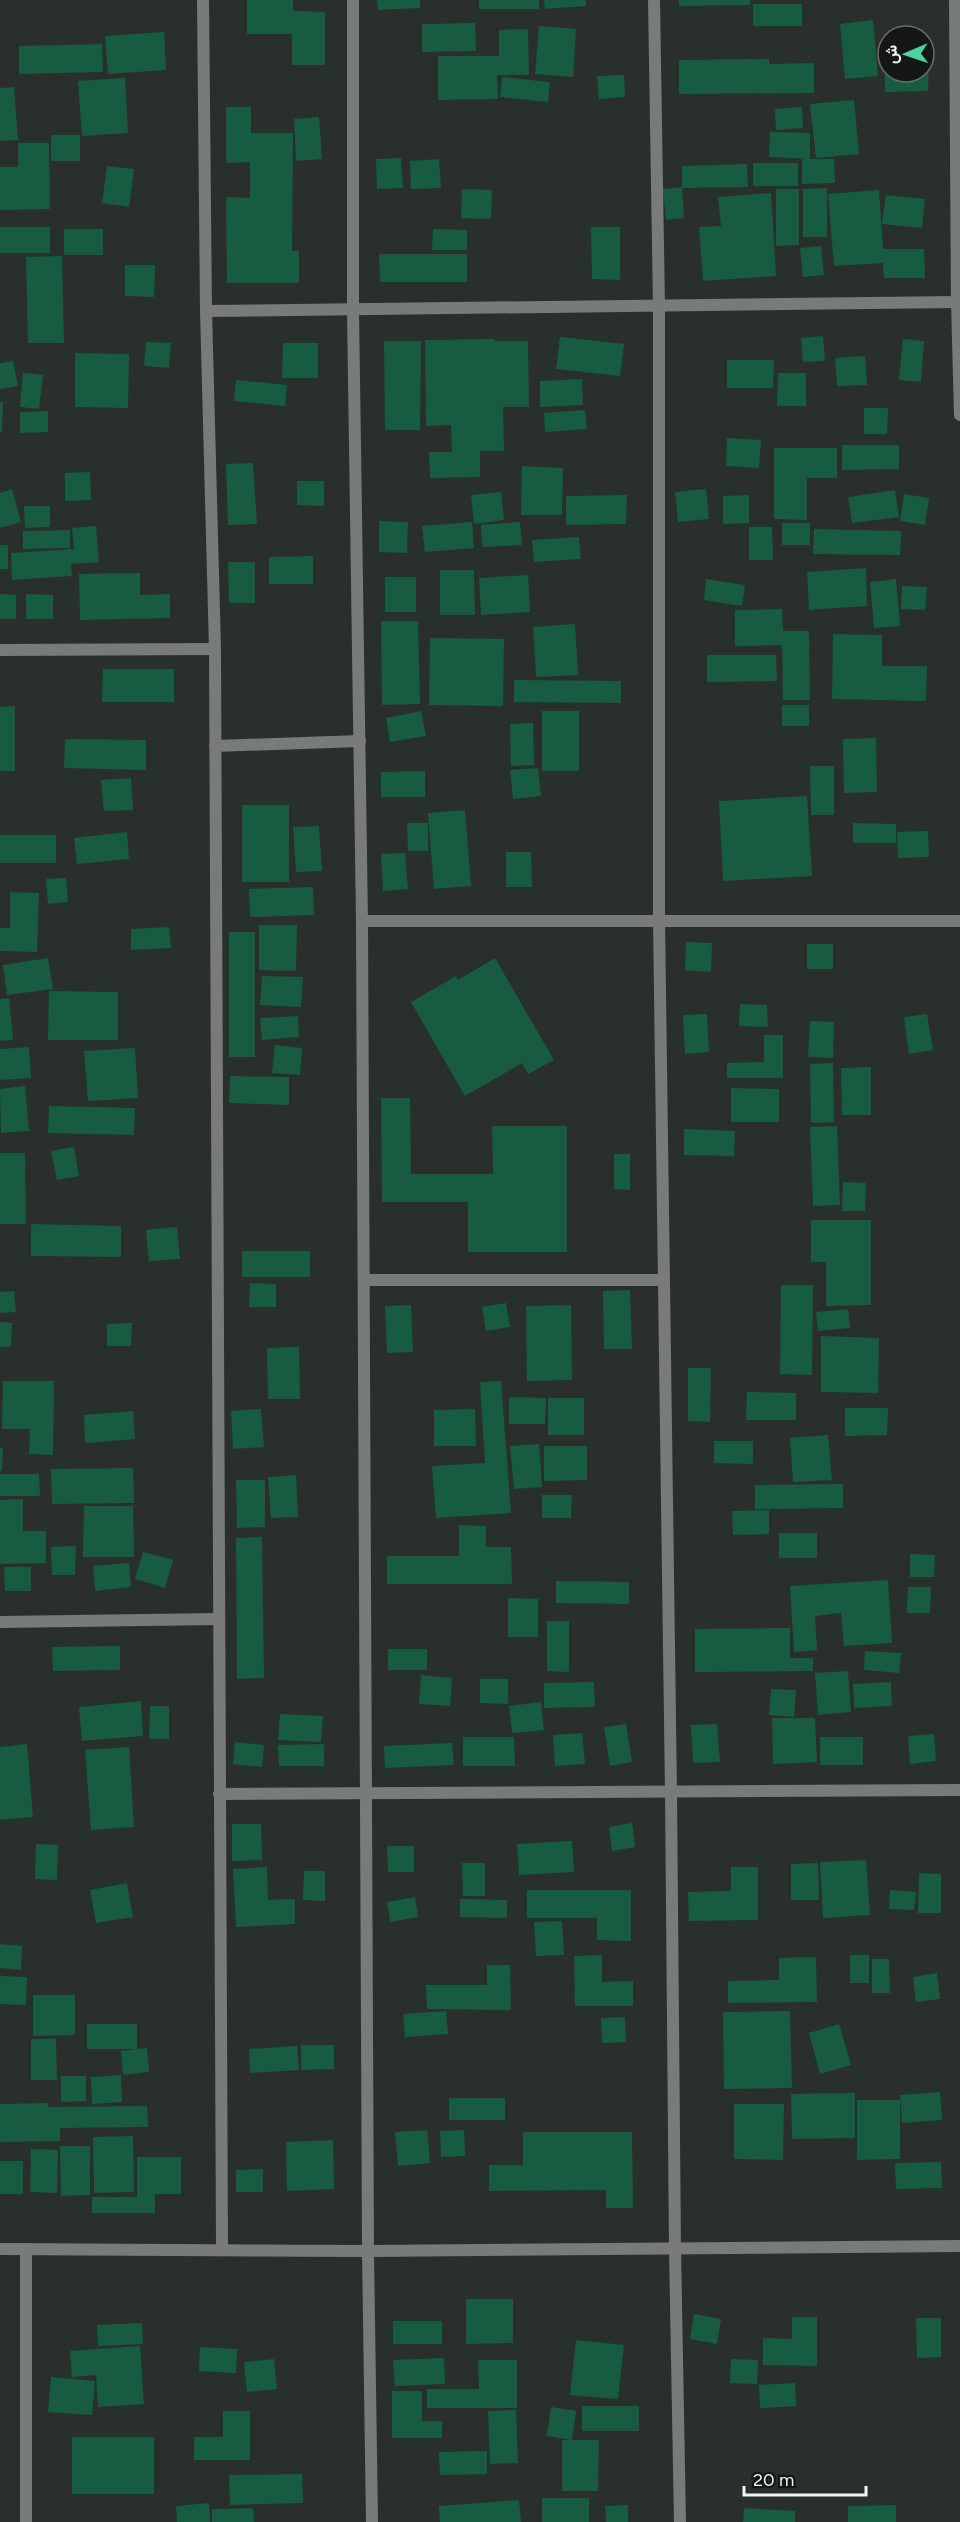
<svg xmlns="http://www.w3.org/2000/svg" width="960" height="2522" font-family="Figtree,Vazirmatn,sans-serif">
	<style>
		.building { fill: #175c40 }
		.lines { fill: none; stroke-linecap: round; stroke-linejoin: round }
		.street { stroke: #787b7a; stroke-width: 12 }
	</style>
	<rect width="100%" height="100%" fill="#292f2c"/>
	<g class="building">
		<path d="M247,0h46v11l32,1v53h-33v-31h-45z"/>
		<path d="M377,0h43v8l-42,2z"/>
		<rect x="479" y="0" width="60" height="9"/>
		<path d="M544,0h42v6l-41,3z"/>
		<path d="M679,0h71v5l-71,1z"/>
		<rect x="753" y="4" width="49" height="22"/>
		<path d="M873,20l5,56 -33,3 -5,-55z"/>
		<path d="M475,23l1,28 -54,1v-28z"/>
		<path d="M539,26l37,3 -3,48 -38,-3z"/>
		<path d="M528,29l1,46h-32l1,24 -60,1v-44h61v-26z"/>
		<path d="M164,32l2,38 -58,4 -3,-38z"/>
		<path d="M102,44l1,28 -84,2v-28z"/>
		<path d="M769,59v5l45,-1v30l-135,1v-34z"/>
		<path d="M885,64h3v8h36v-8h5l-1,27 -43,1z"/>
		<path d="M624,75l1,22 -26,2 -2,-23z"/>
		<path d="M502,77l48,5 -2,20 -48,-5z"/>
		<path d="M125,78l3,55 -46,3 -4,-55z"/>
		<path d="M14,87l4,53 -18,1v-53z"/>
		<path d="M854,100l5,54 -43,4 -6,-54z"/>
		<path d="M226,107h25v26h42l-1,118h7v32h-72l-1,-86 24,1v-36l-24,1z"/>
		<path d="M802,107l1,21 -27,2 -1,-21z"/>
		<path d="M319,117l3,42 -26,2 -2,-42z"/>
		<path d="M770,132l40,1v26l-41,-2z"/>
		<rect x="51" y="135" width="29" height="26"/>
		<path d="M18,143h31l1,66 -50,1v-43h18z"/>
		<path d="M401,158l2,30 -26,1 -1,-30z"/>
		<path d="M439,159l2,29 -30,1 -1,-28z"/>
		<path d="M802,159h32l1,24 -33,1z"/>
		<rect x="753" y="163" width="45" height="23"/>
		<path d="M747,164l1,23 -66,1 2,30 -18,2 -3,-31 19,-2v-21z"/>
		<path d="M107,166l27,3 -5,38 -27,-4z"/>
		<path d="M827,188v49h-24v-48z"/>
		<path d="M462,189l30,1 -1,29 -30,-1z"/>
		<path d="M776,189h23v56l-23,1z"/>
		<path d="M879,190l4,59h41l1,29h-41l-1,-15 -49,3 -6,-72z"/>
		<path d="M771,193l5,83 -73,5 -4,-54 22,-1 -3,-29z"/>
		<path d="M886,195l39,4 -3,29 -40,-4z"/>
		<rect x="0" y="227" width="50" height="26"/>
		<path d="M591,227h29v53l-28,-1z"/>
		<rect x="64" y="229" width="39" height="26"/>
		<path d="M433,229l34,1v20h-35z"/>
		<path d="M821,246l3,29 -21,2 -3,-29z"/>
		<path d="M379,254h88v28h-87z"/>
		<path d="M62,256l2,87h-36l-2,-86z"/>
		<path d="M125,265h30l-1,32 -29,-1z"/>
		<path d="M823,336l2,25 -22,1 -2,-24z"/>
		<path d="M560,337l64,7 -4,32 -64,-7z"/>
		<path d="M495,339v2h33l1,66h-26l1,44h-24v26l-50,1 -1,-26h23l-1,-27 -25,1 -1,-86z"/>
		<path d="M903,339l21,2 -3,41 -22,-2z"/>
		<path d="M384,341h37l-1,89h-35z"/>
		<path d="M146,342l25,1 -2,25 -25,-2z"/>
		<path d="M283,343h35v35h-36z"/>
		<path d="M75,353l54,1 -1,54 -53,-1z"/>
		<path d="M865,356l2,29 -30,1 -2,-28z"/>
		<path d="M727,360h47l-1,28h-46z"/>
		<path d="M13,361l5,25 -18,3v-26z"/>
		<path d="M23,373l20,2 -4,34 -19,-2z"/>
		<path d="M778,373h28v33h-29z"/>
		<path d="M582,379l1,26 -43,2v-26z"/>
		<path d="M236,380l51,5 -2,21 -51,-5z"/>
		<path d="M0,402h3l-1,30h-2z"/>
		<path d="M864,408h24l-1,26h-23z"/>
		<path d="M585,410l2,19 -42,3 -1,-19z"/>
		<path d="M48,411v21l-28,1v-21z"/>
		<path d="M727,438l34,2 -2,28 -33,-2z"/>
		<path d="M842,445h57v24l-57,1z"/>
		<path d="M774,448h63v30h-30v42l-33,-1z"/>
		<path d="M253,463l4,61 -29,1 -2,-61z"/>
		<path d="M522,466l41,2 -1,47h-41z"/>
		<path d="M90,472l1,28 -26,1v-28z"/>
		<path d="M297,481h27v25l-27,-1z"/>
		<path d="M12,489l9,33 -21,6v-35z"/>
		<path d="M706,489l3,30 -31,3 -3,-30z"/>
		<path d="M895,490l4,27 -47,6 -4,-26z"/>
		<path d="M501,492l3,28 -30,4 -3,-29z"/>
		<path d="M904,494l25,4 -4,27 -25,-4z"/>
		<path d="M627,495l-1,29 -60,1v-29z"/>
		<path d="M749,495v28l-26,1v-28z"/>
		<path d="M24,506h26v21l-25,1z"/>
		<path d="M379,521l29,1 -1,31 -28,-1z"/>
		<path d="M472,522l2,26 -49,4 -3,-26z"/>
		<path d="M520,522l2,23 -40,2 -1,-22z"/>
		<rect x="782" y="523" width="28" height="22"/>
		<path d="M96,526l3,36 -28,2 1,12 -60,4 -1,-27 63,-4 -2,-21z"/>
		<path d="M749,527h23l1,33h-24z"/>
		<path d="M814,529l87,2 -1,24 -87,-1z"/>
		<path d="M70,530v18l-47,1v-18z"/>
		<path d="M579,537l2,22 -47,3 -2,-22z"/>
		<rect x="0" y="545" width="8" height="24"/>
		<path d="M313,556v28h-44v-27z"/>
		<path d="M228,562h27v41h-26z"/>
		<path d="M866,568l1,38 -58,4 -2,-38z"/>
		<path d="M440,570h34l1,45h-35z"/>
		<path d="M140,573v22l30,-1v24l-90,2 -1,-46z"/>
		<path d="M528,575l2,37 -49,3 -2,-37z"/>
		<rect x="385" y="577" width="31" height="35"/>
		<path d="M706,579l39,6 -3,21 -38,-6z"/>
		<path d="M896,579l4,47 -26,2 -4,-46z"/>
		<path d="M902,586l25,1 -2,23 -24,-1z"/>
		<path d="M0,594l16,1v24h-16z"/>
		<path d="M26,594l27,1v24h-27z"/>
		<path d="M782,609l1,22h26l1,69h-27l-1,-55 -47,1v-36z"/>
		<path d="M381,621h37l2,83 -38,1z"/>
		<path d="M575,624l3,51 -42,2 -3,-50z"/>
		<path d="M833,634l49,1v31h45l-1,35 -94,-2z"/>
		<path d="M430,638l74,1 -1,67 -74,-1z"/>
		<path d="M707,655h69l1,26 -70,1z"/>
		<path d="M103,669h71v33h-72z"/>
		<path d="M514,680l107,1v22l-107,-1z"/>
		<rect x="782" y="705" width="27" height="21"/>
		<path d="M15,706v65h-15v-64z"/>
		<path d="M421,711l5,25 -36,6 -4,-24z"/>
		<rect x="542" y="711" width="37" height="60"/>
		<path d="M533,723l1,42 -23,1 -1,-42z"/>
		<path d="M876,738l1,54 -33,1 -1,-54z"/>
		<path d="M65,739l81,1v30l-82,-2z"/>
		<path d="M810,766h24v49h-23z"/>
		<path d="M538,768l3,28 -28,3 -3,-29z"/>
		<path d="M425,771v26h-44v-25z"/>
		<path d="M131,778l2,32 -29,1 -3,-31z"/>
		<path d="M807,796l5,80 -89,5 -4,-80z"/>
		<rect x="242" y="805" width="47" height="77"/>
		<path d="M465,810l6,76 -37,3 -6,-76z"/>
		<path d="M407,823h21v28h-20z"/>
		<path d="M853,823l43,1v19h-43z"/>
		<path d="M319,826l3,45 -26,1 -3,-45z"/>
		<path d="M928,831l1,26 -31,1 -1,-26z"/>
		<path d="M127,832l2,27 -52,5 -3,-26z"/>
		<rect x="0" y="835" width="56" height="28"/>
		<path d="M506,852h25l1,35h-26z"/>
		<path d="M405,853l3,36 -25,2 -2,-37z"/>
		<path d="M66,878l2,24 -20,2 -2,-25z"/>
		<path d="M313,887l1,28 -64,2 -1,-28z"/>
		<path d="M10,892l29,1 -2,59 -37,-1v-23h10z"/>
		<path d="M259,925h38l-1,46 -37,-1z"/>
		<path d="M169,927l2,21 -40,2v-21z"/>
		<rect x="229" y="932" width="26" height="125"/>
		<path d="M686,942l26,1 -1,29 -26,-2z"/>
		<rect x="807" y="944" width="26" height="25"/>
		<path d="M48,958l5,31 -46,6 -4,-30z"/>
		<path d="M495,958l59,102 -26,14 -6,-11 -57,33 -54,-94 45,-26 2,4z"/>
		<path d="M262,976l41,1 -2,30 -41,-2z"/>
		<path d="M49,991l69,1v48h-70z"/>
		<path d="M9,998l4,42 -13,1v-42z"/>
		<path d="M740,1004l27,1 1,22 -29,-1z"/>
		<path d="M707,1014l2,38 -24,2 -2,-39z"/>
		<path d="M927,1014l6,36 -24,4 -5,-37z"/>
		<path d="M298,1016l1,21 -37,3 -2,-22z"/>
		<path d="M810,1021l24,1 -1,36 -25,-1z"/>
		<path d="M764,1035h19v43h-56v-15l37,-1z"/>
		<path d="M275,1045l27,3 -2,27 -28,-2z"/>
		<path d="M29,1047l2,31 -31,2v-31z"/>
		<path d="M135,1048l3,50 -50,3 -4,-50z"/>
		<path d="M833,1063l1,59 -23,1 -1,-59z"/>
		<path d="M871,1067v48h-29l-1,-47z"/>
		<path d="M230,1076l59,1v28l-60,-2z"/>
		<path d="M25,1086l4,45 -28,2 -1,-44z"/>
		<path d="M731,1088l48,1v33h-48z"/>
		<path d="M381,1098h29l1,76h82l-1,-48h75v126h-99v-50h-86z"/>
		<path d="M49,1106l86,2 -1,27 -86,-2z"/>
		<path d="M837,1126l3,79 -27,1 -3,-79z"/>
		<path d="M684,1129l51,2 -1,25 -50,-1z"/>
		<path d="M74,1147l5,29 -22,4 -6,-29z"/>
		<path d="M0,1153h25l1,71h-26z"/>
		<path d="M614,1154h16v36l-16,-1z"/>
		<path d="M843,1182l23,1 -1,28h-23z"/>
		<path d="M811,1220h60v85l-45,1v-44h-15z"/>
		<path d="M31,1224l90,2v31l-90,-1z"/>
		<path d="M177,1227l3,32 -31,2 -3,-31z"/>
		<rect x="242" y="1251" width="68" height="26"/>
		<path d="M250,1283l26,1v23h-27z"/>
		<path d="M781,1285h32l-1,90 -32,-1z"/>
		<path d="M630,1290l2,59h-28l-1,-58z"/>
		<path d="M14,1291l2,21 -16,1v-21z"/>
		<path d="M506,1303l4,24 -24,4 -4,-24z"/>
		<path d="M411,1305l2,47 -26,1 -2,-47z"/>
		<path d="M571,1305l1,75 -45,1 -1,-75z"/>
		<path d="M848,1309l2,19 -32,3 -2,-19z"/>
		<path d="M0,1322l12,1 -1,24h-11z"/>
		<path d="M132,1323l-1,23h-24v-22z"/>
		<path d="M821,1336l58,2 -1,55 -57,-1z"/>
		<path d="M299,1347l1,52h-32l-1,-51z"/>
		<path d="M688,1368h23l-1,54 -22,-1z"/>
		<path d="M3,1381h51l-1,74 -24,-1 1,-25h-28z"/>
		<path d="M501,1381l10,132 -75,5 -4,-52 53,-3 -5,-81z"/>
		<path d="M747,1392l49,1v27h-50z"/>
		<path d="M509,1397l37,1 -1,26h-36z"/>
		<rect x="548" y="1398" width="36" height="37"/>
		<path d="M845,1408h43l-1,27 -42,1z"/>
		<path d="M261,1409l3,38 -31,2 -2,-38z"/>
		<path d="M475,1409l1,37h-42v-36z"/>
		<path d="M133,1411l2,28 -50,4 -1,-28z"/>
		<path d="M828,1435l4,45 -39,2 -3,-44z"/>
		<path d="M714,1441h39v23l-39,-1z"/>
		<path d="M539,1444l3,43 -28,2 -4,-43z"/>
		<path d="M544,1446h43v34l-43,1z"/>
		<path d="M0,1448h3l-1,23h-2z"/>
		<path d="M133,1468l1,35 -82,1 -1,-35z"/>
		<path d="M0,1474h39l1,22h-40z"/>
		<path d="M296,1475l2,42 -27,1 -3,-41z"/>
		<path d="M236,1480h29v47l-28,1z"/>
		<path d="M843,1484v24l-88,1v-24z"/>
		<path d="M542,1495h30l-1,23h-29z"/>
		<path d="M23,1499v32h23v32l-46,1v-64z"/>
		<path d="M84,1506h49l1,51h-51z"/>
		<path d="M769,1510v24l-36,1 -1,-24z"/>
		<path d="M459,1525l27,1v21h25l1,37h-125v-28h72z"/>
		<rect x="779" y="1533" width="38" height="25"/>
		<path d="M262,1537l2,141 -27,1 -1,-141z"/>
		<path d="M76,1546l-1,29h-23l-1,-28z"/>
		<path d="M143,1552l30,8 -8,28 -30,-9z"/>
		<path d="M910,1554l25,1 -1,22h-24z"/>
		<path d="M129,1563l2,24 -36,4 -2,-25z"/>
		<path d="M4,1567h27v24h-26z"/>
		<path d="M888,1580l4,63 -48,3 -3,-33 -26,3 2,34 -23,2 -4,-66z"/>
		<path d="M556,1581l73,1v22l-73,-1z"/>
		<path d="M908,1587h23l-1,26h-23z"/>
		<path d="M508,1598l30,1v38h-30z"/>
		<path d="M547,1621h22v51l-22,-1z"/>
		<path d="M790,1628v30h23v13l-118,1v-43z"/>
		<path d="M120,1646v24l-67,1 -1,-24z"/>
		<rect x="388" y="1649" width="39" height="21"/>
		<path d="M865,1651l36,2 -2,20 -35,-3z"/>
		<path d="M848,1671l3,41 -33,3 -3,-42z"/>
		<path d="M421,1675l31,3 -2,28 -31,-2z"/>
		<path d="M480,1679h28v25l-28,-1z"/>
		<path d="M594,1682l1,25 -51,1v-25z"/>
		<path d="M891,1682l1,24 -38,2 -1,-24z"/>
		<path d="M771,1689l25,1 -2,27 -25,-2z"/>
		<path d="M141,1701l2,35 -61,5 -3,-34z"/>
		<path d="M541,1702l3,28 -32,3 -3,-27z"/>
		<path d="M150,1706h19v33h-20z"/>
		<path d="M280,1714l43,2 -2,26 -43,-2z"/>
		<path d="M772,1718h43l2,44 -44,2z"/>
		<path d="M626,1724l6,38 -22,4 -6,-39z"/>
		<path d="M717,1724l3,38 -27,1 -2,-38z"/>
		<path d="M582,1733l3,31 -30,2 -2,-31z"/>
		<path d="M934,1734l2,27 -26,3 -2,-28z"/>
		<path d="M463,1737h51l1,29h-52z"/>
		<rect x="820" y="1737" width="43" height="28"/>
		<path d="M235,1742l29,3 -2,22 -29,-3z"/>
		<path d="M452,1743l2,22 -69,3 -1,-22z"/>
		<path d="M27,1744l6,73 -33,3v-73z"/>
		<path d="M324,1744v22h-45l-1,-21z"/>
		<path d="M129,1747l5,80 -43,3 -6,-80z"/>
		<path d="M632,1823l3,24 -23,4 -3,-24z"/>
		<path d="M232,1824h29l1,36 -30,1z"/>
		<path d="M572,1841l2,31 -55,3 -2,-31z"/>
		<path d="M36,1844l22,1 -1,35 -22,-1z"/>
		<path d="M387,1846h27v26h-26z"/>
		<path d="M866,1860l4,55 -47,3 -3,-56z"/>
		<path d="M462,1863h23v33h-22z"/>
		<path d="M818,1863l1,37h-28v-36z"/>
		<path d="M267,1867l1,33 27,-1v25l-59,3 -3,-58z"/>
		<path d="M731,1867h27v53l-69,1 -1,-29 43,-1z"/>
		<path d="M304,1871h21v30l-22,-1z"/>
		<path d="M919,1873l22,1v39h-23z"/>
		<path d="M127,1883l6,34 -37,6 -6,-33z"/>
		<path d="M527,1890h104v51l-34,-1v-22h-70z"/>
		<path d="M890,1890l26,2 -2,18 -25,-1z"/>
		<path d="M415,1897l3,20 -28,5 -3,-20z"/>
		<path d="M460,1899l47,1v18l-47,-1z"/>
		<path d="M562,1921l2,34 -28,1 -2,-34z"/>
		<path d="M0,1944l22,2 -1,24 -21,-2z"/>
		<path d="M602,1955v27l31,-1v25h-58l-1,-50z"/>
		<rect x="850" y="1955" width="19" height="28"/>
		<path d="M816,1957l1,45 -89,1v-22l51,-1v-22z"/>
		<path d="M872,1959h17l1,34h-18z"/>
		<path d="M487,1965h23l1,45 -84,-1 -1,-24h61z"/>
		<path d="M937,1973l3,26 -24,3 -3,-25z"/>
		<path d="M0,1976l27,1 -1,28 -26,-1z"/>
		<path d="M33,1995h42v40l-42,1z"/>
		<path d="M446,2011l2,23 -43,3 -2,-23z"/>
		<path d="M790,2011l2,77 -68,1 -1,-77z"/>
		<path d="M625,2017l1,25 -24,1 -1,-25z"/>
		<rect x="87" y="2024" width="50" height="25"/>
		<path d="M839,2024l12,41 -31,9 -11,-41z"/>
		<path d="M31,2039h25l1,41h-26z"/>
		<path d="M301,2045h33v24l-33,1z"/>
		<path d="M297,2046l2,24 -49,3 -1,-24z"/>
		<path d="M147,2048l2,24 -26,3 -2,-24z"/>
		<path d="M121,2075l1,27 -30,2 -1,-27z"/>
		<path d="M61,2076h25v25l-25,1z"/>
		<path d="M940,2092l2,28 -40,3 -2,-28z"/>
		<path d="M855,2093v45l-63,1 -1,-45z"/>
		<rect x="449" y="2098" width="56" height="22"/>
		<path d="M857,2100h43v59l-43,1z"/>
		<path d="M48,2103v4l99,-1 1,21 -88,1v13l-60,1v-38z"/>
		<path d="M734,2104h50l-1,56 -49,-1z"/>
		<path d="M427,2130l3,33 -32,3 -3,-34z"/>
		<path d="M464,2130l1,26 -24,1 -1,-26z"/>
		<path d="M523,2132h109l1,76h-27v-18l-117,1v-26h34z"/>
		<path d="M133,2136l1,56 -40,1 -1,-56z"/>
		<path d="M333,2140l1,49 -47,2 -1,-49z"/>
		<path d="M60,2146h30v49l-29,1z"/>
		<path d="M31,2149l27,1 -1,43 -27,-1z"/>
		<path d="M137,2157h44v37h-26v19h-63v-16h45z"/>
		<rect x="0" y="2161" width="23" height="33"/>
		<path d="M941,2162l1,26 -46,1 -1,-26z"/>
		<path d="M263,2169v23h-27v-22z"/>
		<path d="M466,2299h47v44l-47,1z"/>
		<path d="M694,2314l27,5 -4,25 -27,-5z"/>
		<path d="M792,2317h25v49l-54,-1v-27l29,1z"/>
		<path d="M916,2318h25v39l-24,1z"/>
		<rect x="393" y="2321" width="49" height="23"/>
		<path d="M142,2323l1,21 -45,2 -1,-21z"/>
		<path d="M576,2340l48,5 -6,54 -48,-4z"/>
		<path d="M140,2346l4,58 -46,3 -2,-32 -24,2 -2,-26z"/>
		<path d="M200,2347l37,2 -1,24 -37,-2z"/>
		<path d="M444,2358l1,26 -50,2 -2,-26z"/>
		<path d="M274,2359l3,30 -30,3 -3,-30z"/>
		<path d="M731,2359l27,1 -1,24 -27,-1z"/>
		<path d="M478,2360h39v48h-90v-19h52z"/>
		<path d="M51,2377l44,4 -3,34 -44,-3z"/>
		<path d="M795,2383l1,23 -36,2 -1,-23z"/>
		<path d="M392,2391h30v30h20v17h-50z"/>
		<rect x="582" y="2406" width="57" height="25"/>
		<path d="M551,2407l25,4 -4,29 -25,-4z"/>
		<path d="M516,2410l2,53 -28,1 -2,-53z"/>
		<path d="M223,2411h27v49h-56v-23h29z"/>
		<rect x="72" y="2437" width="82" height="57"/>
		<path d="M562,2440h37l-1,51h-36z"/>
		<path d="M487,2451v23l-47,1 -1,-23z"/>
		<path d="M302,2474l1,29 -73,2 -1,-30z"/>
		<rect x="542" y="2498" width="47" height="24"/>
		<path d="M519,2500l2,22h-81l-1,-16z"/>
		<path d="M209,2503l1,19h-33l-1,-16z"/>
		<path d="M628,2505v17h-22l-1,-16z"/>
		<path d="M896,2505v17h-48v-16z"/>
		<path d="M253,2508l1,14h-42v-13z"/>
		<path d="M744,2508l51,3v11h-52z"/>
	</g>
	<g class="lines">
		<g class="street">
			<path d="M203,0l3,311 9,338 7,1601"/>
			<path d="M353,0v310l9,611 6,1330 4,271"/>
			<path d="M654,0l5,307v613l12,872 4,457 5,273"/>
			<path d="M955,0l2,302 3,113"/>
			<path d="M206,311l751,-9"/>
			<path d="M0,650l215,-1"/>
			<path d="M215,746l145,-5"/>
			<path d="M362,921h598"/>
			<path d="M364,1280h300"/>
			<path d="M0,1622l219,-3"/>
			<path d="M219,1794l741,-4"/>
			<path d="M0,2249l368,2 592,-5"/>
			<path d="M26,2249v273"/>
		</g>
	</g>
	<g transform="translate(906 54) rotate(268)"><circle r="28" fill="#141715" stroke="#6c706e" stroke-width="1.5"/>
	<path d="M0-4.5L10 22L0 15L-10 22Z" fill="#4bd49b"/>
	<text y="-9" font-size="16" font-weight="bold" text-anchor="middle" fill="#f1f5f3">ش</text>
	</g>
	<path d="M744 2486v9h122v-9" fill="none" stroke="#f1f5f3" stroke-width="3"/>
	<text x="753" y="2486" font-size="18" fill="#f1f5f3" stroke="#141715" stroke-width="4.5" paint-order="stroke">20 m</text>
</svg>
